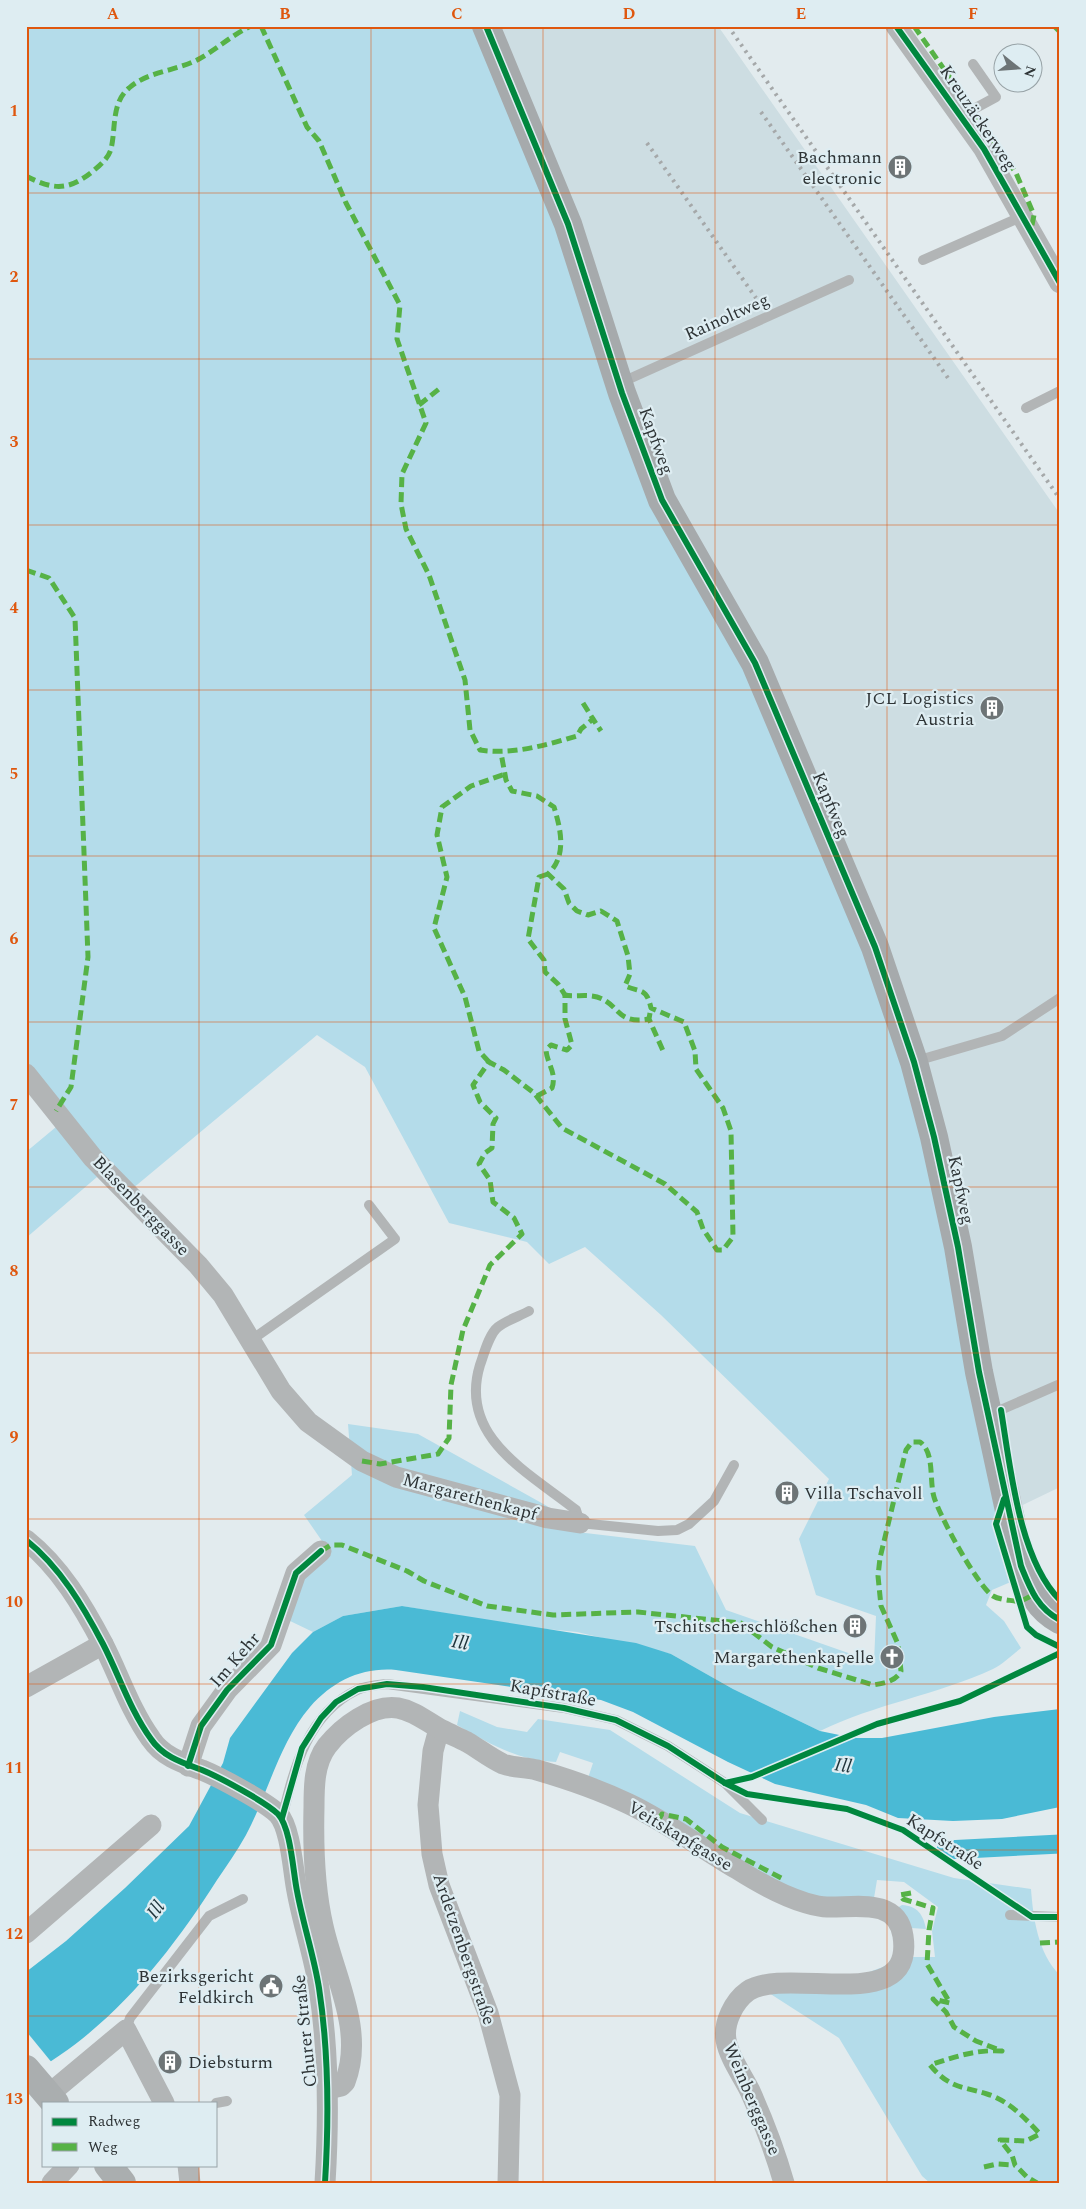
<svg xmlns="http://www.w3.org/2000/svg" width="1086" height="2209" font-family="Spectral,serif">
	<style>
		.built { fill: #cddde2 }
		.green { fill: #b4dcea }
		.water { fill: #4abad5 }
		.pier { fill: #e2ebee }
		.lines { fill: none; stroke-linecap: round; stroke-linejoin: round }
		.canal { stroke: #4abad5; stroke-width: 19 }
		.lane { stroke: #b2b5b6; stroke-width: 10 }
		.street { stroke: #b2b5b6; stroke-width: 21 }
		.secondary { stroke: #a6aaac; stroke-width: 28 }
		.primary { stroke: #aaaeaf; stroke-width: 28 }
		.rail { stroke: #a5a8a9; stroke-width: 4; stroke-dasharray: 2.5 5; stroke-linecap: butt }
		.quiet { stroke: #56b246; stroke-width: 5; stroke-dasharray: 10 5; stroke-linecap: butt }
		.cycleway-casing { stroke: #deedf2; stroke-width: 9 }
		.cycleway { stroke: #00873e; stroke-width: 6 }
		.grid { fill: none; stroke: #df570e; stroke-width: 1; stroke-opacity: 0.55 }
		.labels { text-anchor: middle; dominant-baseline: central; stroke-width: 4.5; stroke-linejoin: round; paint-order: stroke }
		.street-label { font-size: 18px; fill: #2e3436; stroke: #deedf2 }
		.poi-label { font-size: 18px; fill: #2e3436; stroke: #deedf2; text-anchor: end }
		.water-label { font-size: 19px; font-style: italic; fill: #1f343b; stroke: #deedf2 }
		.neatline { fill: none; stroke: #df570e; stroke-width: 2 }
		.grid-label { font-size: 16px; text-anchor: middle; font-weight: bold; fill: #df570e }
	</style>
	<rect width="100%" height="100%" fill="#e2ebee"/>
	<path class="built" d="M486,26h232l342,488v973l-52,25 -318,-961z"/>
	<g class="green">
		<path d="M26,26h460l136,367 133,270 159,399 99,519 -21,9 -6,15 18,16 17,27c-9,7 -18,16 -28,21 -56,26 -118,35 -173,62l-87,-42 -62,-35 -94,-22 -51,-5 -124,-21 -59,10 -30,16 -25,-12 12,-40 31,-26 -27,-39 48,-40 -4,-51 70,10 129,72 30,26 118,14 31,64 148,52 2,-46 -60,-21 -17,-56 30,-60 -168,-164 -76,-68 -36,17 -22,-22 -78,-19 -84,-156 -48,-32 -197,164 -23,-22 -71,61v-86l30,-25 -30,-40z"/>
		<path d="M460,1711l37,16 30,5 11,-13 72,11 130,83 214,65 77,11c2,28 7,65 29,86v208h-130l-8,-7 -83,-138 -70,-45 51,-3 90,-33h25l-3,-26 6,-24 -34,-25 -27,-2 -3,18 -49,2 -35,-11 -202,-111 5,-15 -33,-11 -4,10c-39,-2 -66,-18 -99,-37z"/>
		<path d="M902,1905c15,1 21,9 24,24l-15,-1 -14,-20z"/>
	</g>
	<path class="water" d="M402,1606l234,37 35,11 62,35 87,42 34,7h28l112,-21 66,-8v98l-58,12 -49,2 -55,-3 -32,-13 -91,-21 -47,-22 -95,-50 -32,-12 -205,-30c-34,-3 -63,11 -86,37 -31,36 -42,87 -64,128 -9,16 -19,30 -29,45 -49,77 -109,152 -191,196v-104l40,-31 59,-53 64,-62 34,-63 7,-25 62,-85 21,-21 30,-16z"/>
	<path class="pier" d="M26,2031l27,33 -27,15z"/>
	<g class="lines">
		<path class="canal" d="M946,1850l114,-6"/>
		<g class="lane">
			<path d="M962,119l10,-9 24,-13 -23,-33"/>
			<path d="M923,260l100,-44"/>
			<path d="M620,383l229,-103"/>
			<path d="M1026,408l34,-17"/>
			<path d="M916,1061l86,-25 58,-38"/>
			<path d="M529,1311c-9,5 -22,9 -31,16 -9,7 -14,27 -18,38 -22,72 48,107 96,145l4,13 78,8 19,-1 12,-6 25,-23 20,-36"/>
			<path d="M250,1341l145,-102 -26,-34"/>
			<path d="M989,1415l71,-31"/>
			<path d="M282,1818c12,-49 25,-104 75,-128 8,-4 21,-5 30,-6l177,24 52,12 52,26 57,37 37,37"/>
			<path d="M1010,1915l50,2"/>
			<path d="M126,2030l4,-12 79,-102 34,-17"/>
			<path d="M216,2103l11,-2"/>
		</g>
		<g class="street">
			<path d="M896,26l88,123 76,134"/>
			<path d="M26,1074l67,84 105,107 25,30 58,96 27,31 54,39 34,16 152,41 32,5"/>
			<path d="M26,1540c34,27 57,66 77,104 16,31 27,66 48,95 12,18 32,24 51,31 17,7 64,32 76,44 13,14 15,58 19,77 6,33 17,65 22,97 10,65 10,130 6,195"/>
			<path d="M26,1687l77,-43"/>
			<path d="M439,1729l-6,22 -5,54 4,49 7,31 49,128 22,82 -2,88"/>
			<path d="M188,1766l13,-40 26,-36 44,-45 25,-72 25,-22"/>
			<path d="M26,1933l125,-108"/>
			<path d="M328,2089l13,-3 4,-4c20,-51 -11,-106 -22,-156 -9,-39 -10,-80 -9,-119 0,-20 0,-44 13,-61 15,-19 45,-42 71,-38 17,3 29,14 44,22 8,4 17,8 25,12 12,7 23,16 36,22 11,4 23,3 34,6 31,9 63,20 92,34 38,18 72,44 108,65 22,14 45,27 69,34 7,2 14,4 21,4 27,1 70,-10 76,29 12,81 -115,29 -155,55 -14,10 -25,32 -22,49 3,17 16,35 24,51 13,29 25,60 34,92"/>
			<path d="M48,2095l78,-65 38,73"/>
			<path d="M188,2165l2,18"/>
			<path d="M52,2183l17,-18"/>
		</g>
		<path class="secondary" d="M486,26l82,198 54,169 40,107 93,163 120,284 39,115 20,75 24,110 21,125 42,194c9,22 16,42 39,54"/>
		<g class="primary">
			<path d="M26,2069l29,34"/>
			<path d="M108,2165l14,18"/>
		</g>
		<g class="rail">
			<path d="M728,26l332,473"/>
			<path d="M761,112l187,266"/>
			<path d="M647,143l109,155"/>
		</g>
		<g class="quiet">
			<path d="M261,26l46,101 12,14 27,62 54,102 -3,34 29,84 -24,51 -1,30 5,25 23,46 36,105 5,50 10,20c33,5 66,-5 97,-14l4,-7 12,-10 8,12"/>
			<path d="M914,26l102,147 18,42 -3,15"/>
			<path d="M1054,26l6,6"/>
			<path d="M26,176c27,14 42,15 66,-4 8,-7 16,-13 19,-23 5,-20 0,-46 18,-61 19,-17 48,-17 70,-29 18,-10 33,-24 52,-33"/>
			<path d="M419,405l20,-16"/>
			<path d="M26,570l23,8 26,40 13,339 -17,130 -15,24"/>
			<path d="M583,703l10,16"/>
			<path d="M548,874l-9,3 -11,62 16,21 1,12 13,12 7,11"/>
			<path d="M650,1013l-1,6 15,34"/>
			<path d="M489,1062l-10,-11 -14,-54 -31,-69 13,-51 -10,-42 5,-28 29,-21 34,-12"/>
			<path d="M537,1096l15,-8c5,-16 -5,-24 -6,-38l5,-5 16,5 5,-5 -7,-26v-24c10,2 21,-1 32,2 23,7 19,28 52,22"/>
			<path d="M362,1461l18,3 58,-10 11,-16 2,-53 12,-55 27,-65 32,-31 -8,-16 -21,-16 -3,-22 -11,-16 6,-11 7,-5 1,-24 3,-6 -16,-16 -7,-17 16,-23 15,8 30,23 28,35 103,56 32,28 6,17 14,21h6l10,-13 -2,-106 -8,-23 -27,-39 -1,-18 -11,-29 -33,-14c-5,-21 -9,-15 -26,-22l5,-12 -2,-18 -11,-35 -16,-10 -13,4 -11,-4 -8,-8 -5,-14 -16,-15c19,-18 13,-44 6,-67l-17,-11 -25,-5 -6,-11 -5,-27"/>
			<path d="M321,1551l10,-6h11l65,26 17,10 63,25 66,9 85,-3 103,11 31,24 46,21 55,17c12,-2 23,-4 28,-14l-3,-27 -17,-38 -3,-30 2,-18 26,-108 6,-8h8c15,11 9,38 14,55 5,18 44,90 59,99 7,4 18,4 26,6l14,-7"/>
			<path d="M658,1821l4,-7 24,5 36,28 63,33"/>
			<path d="M911,1893l-11,2 3,4 30,9 -4,22 -2,34 23,39 -17,-4 13,13 8,15 22,14 26,10c-25,-2 -48,6 -72,14 19,23 31,21 57,29 21,6 39,25 53,40l-14,7 -26,-1 12,15 3,10 12,12 10,6"/>
			<path d="M1040,1943l20,-1"/>
			<path d="M984,2167l13,-3 18,1"/>
		</g>
		<defs>
			<g id="cycleway">
				<path d="M486,26l82,198 54,169 40,107 93,163 120,284 39,115 20,75 24,110 21,125 42,194c9,22 16,42 39,54"/>
				<path d="M896,26l88,123 76,134"/>
				<path d="M1001,1410c9,55 18,150 59,190"/>
				<path d="M1004,1499l-8,25 31,103 9,8 24,12"/>
				<path d="M26,1540c34,27 57,66 77,104 16,31 27,66 48,95 12,18 32,24 51,31 17,7 64,32 76,44 13,14 15,58 19,77 6,33 17,65 22,97 10,65 10,130 6,195"/>
				<path d="M188,1766l13,-40 26,-36 44,-45 25,-72 25,-22"/>
				<path d="M725,1783l27,-6 125,-53 83,-23 100,-48"/>
				<path d="M282,1818l20,-70 19,-30 15,-16 22,-13 29,-5 36,3 141,21 52,12 52,26 57,37 22,11 100,15 56,21 129,87h28"/>
			</g>
		</defs>
		<use href="#cycleway" class="cycleway-casing"/>
		<use href="#cycleway" class="cycleway"/>
	</g>
	<path class="grid" d="M199,26v2077M371,26v2157M543,26v2157M715,26v2157M887,26v2157M26,193h1034M26,359h1034M26,525h1034M26,690h1034M26,856h1034M26,1022h1034M26,1187h1034M26,1353h1034M26,1519h1034M26,1684h1034M26,1850h1034M26,2016h1034M199,2165v18"/>
	<defs>
		<symbol id="building-disc" viewBox="-11 -11 22 22"><circle r="9.5" fill="#6d7476" stroke="#deedf2"/><path d="M-4-6H4V6H1V3H-1V6H-4ZM-2.5-4.3h1.7v1.8h-1.7ZM.8-4.3h1.7v1.8H.8ZM-2.5-1h1.7V.8h-1.7ZM.8-1h1.7V.8H.8Z" fill="#fff"/></symbol>
		<symbol id="church-disc" viewBox="-11 -11 22 22"><circle r="9.5" fill="#6d7476" stroke="#deedf2"/><path d="M-1.2-6h2.4v3.5h3.3v2.4h-3.3V6h-2.4V-.1h-3.3v-2.4h3.3Z" fill="#fff"/></symbol>
		<symbol id="civic-disc" viewBox="-11 -11 22 22"><circle r="9.5" fill="#6d7476" stroke="#deedf2"/><path d="M-.6-6.5H3V-4.5H.6V-3L4-1V1h2V6H-6V1h2V-1L-.6-3ZM-1.2 2.5V6h2.4V2.5Z" fill="#fff"/></symbol>
	</defs>
	<g fill-rule="evenodd">
		<use href="#building-disc" x="886" y="153" width="28" height="28"/>
		<use href="#building-disc" x="978" y="694" width="28" height="28"/>
		<use href="#building-disc" x="773" y="1479" width="28" height="28"/>
		<use href="#building-disc" x="841" y="1612" width="28" height="28"/>
		<use href="#church-disc" x="878" y="1643" width="28" height="28"/>
		<use href="#civic-disc" x="257" y="1972" width="28" height="28"/>
		<use href="#building-disc" x="156" y="2048" width="28" height="28"/>
	</g>
	<g class="labels">
		<g class="street-label">
			<text transform="translate(978 118) rotate(56)">Kreuzäckerweg</text>
			<text transform="translate(727 317) rotate(-24)">Rainoltweg</text>
			<text transform="translate(656 441) rotate(70)">Kapfweg</text>
			<text transform="translate(831 805) rotate(67)">Kapfweg</text>
			<text transform="translate(961 1190) rotate(78)">Kapfweg</text>
			<text transform="translate(141 1206) rotate(46)">Blasenberggasse</text>
			<text transform="translate(470 1497) rotate(15)">Margarethenkapf</text>
			<text transform="translate(235 1660) rotate(-49)">Im Kehr</text>
			<text transform="translate(553 1693) rotate(10)">Kapfstraße</text>
			<text transform="translate(680 1836) rotate(31)">Veitskapfgasse</text>
			<text transform="translate(945 1842) rotate(33)">Kapfstraße</text>
			<text transform="translate(464 1949) rotate(71)">Ardetzenbergstraße</text>
			<text transform="translate(305 2031) rotate(-96)">Churer Straße</text>
			<text transform="translate(752 2099) rotate(67)">Weinberggasse</text>
		</g>
		<g class="poi-label">
			<text x="882" y="157">Bachmann<tspan x="882" dy="21">electronic</tspan></text>
			<text x="974" y="698">JCL Logistics<tspan x="974" dy="21">Austria</tspan></text>
			<text x="804" y="1493" text-anchor="start">Villa Tschavoll</text>
			<text x="838" y="1626">Tschitscherschlößchen</text>
			<text x="874" y="1657">Margarethenkapelle</text>
			<text x="254" y="1976">Bezirksgericht<tspan x="254" dy="21">Feldkirch</tspan></text>
			<text x="188" y="2062" text-anchor="start">Diebsturm</text>
		</g>
		<g class="water-label">
			<text transform="translate(460 1643) rotate(11)">Ill</text>
			<text transform="translate(843 1766) rotate(10)">Ill</text>
			<text transform="translate(156 1910) rotate(-52)">Ill</text>
		</g>
	</g>
	<rect width="1086" height="2209" fill="none" stroke="#deedf2" stroke-width="55"/>
	<rect x="42" y="2102" width="175" height="65" fill="#deedf2" stroke="#98a3a7"/>
	<rect x="52" y="2118" width="25" height="8" fill="#00873e" stroke="#98a3a7"/>
	<text x="88" y="2126" font-size="15" fill="#2e3436">Radweg</text>
	<rect x="52" y="2143" width="25" height="8" fill="#56b246" stroke="#98a3a7"/>
	<text x="88" y="2152" font-size="15" fill="#2e3436">Weg</text>
	<g transform="translate(1018 68) rotate(107)"><circle r="24" fill="#deedf2" stroke="#98a3a7"/>
	<path d="M0-4L9 19L0 12L-9 19Z" fill="#6d7476"/>
	<text y="-8" font-size="14" font-weight="bold" text-anchor="middle" fill="#2e3436">N</text>
	</g>
	<rect x="28" y="28" width="1030" height="2154" class="neatline"/>
	<g class="grid-label">
		<text x="113" y="19">A</text>
		<text x="285" y="19">B</text>
		<text x="457" y="19">C</text>
		<text x="629" y="19">D</text>
		<text x="801" y="19">E</text>
		<text x="973" y="19">F</text>
		<text x="14" y="116">1</text>
		<text x="14" y="282">2</text>
		<text x="14" y="447">3</text>
		<text x="14" y="613">4</text>
		<text x="14" y="779">5</text>
		<text x="14" y="944">6</text>
		<text x="14" y="1110">7</text>
		<text x="14" y="1276">8</text>
		<text x="14" y="1442">9</text>
		<text x="14" y="1607">10</text>
		<text x="14" y="1773">11</text>
		<text x="14" y="1939">12</text>
		<text x="14" y="2104">13</text>
	</g>
</svg>
